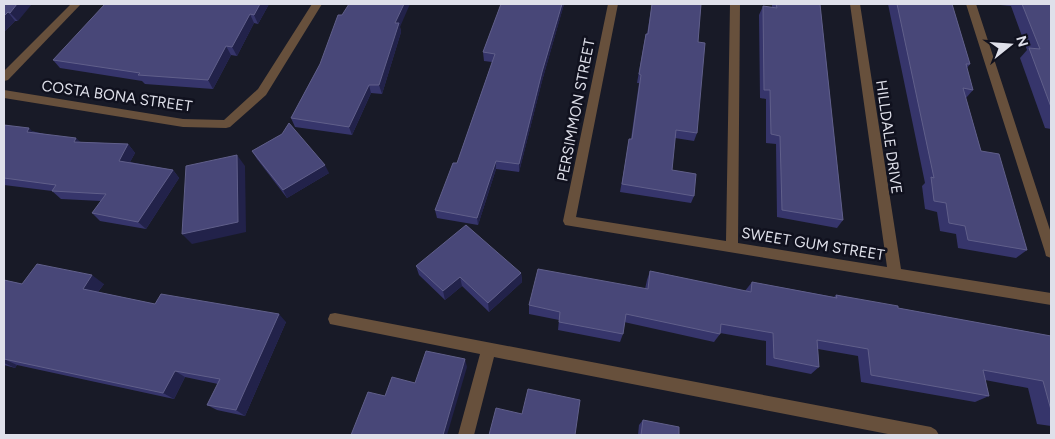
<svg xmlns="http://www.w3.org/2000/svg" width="1055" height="439" font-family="Figtree,sans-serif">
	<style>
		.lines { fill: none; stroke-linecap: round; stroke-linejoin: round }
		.minor { fill: #67503c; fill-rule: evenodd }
		.wall { fill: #36356b }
		.shaded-wall { fill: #22224a }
		.building { fill: #484778; stroke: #605f8a }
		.labels { text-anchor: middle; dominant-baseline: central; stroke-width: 5; stroke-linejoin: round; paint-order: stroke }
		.street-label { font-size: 15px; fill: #dfe0ea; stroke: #10111e }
	</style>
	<rect width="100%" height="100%" fill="#181a27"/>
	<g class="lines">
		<g class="minor">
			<path d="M71,4h10l-73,76 -4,1v-10z"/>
			<path d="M312,4h10l-56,91 -36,32 -4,1 -43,-1 -179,-29v-8l179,29 41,1 34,-31z"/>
			<path d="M608,4h10l-42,213 150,24 4,-237h10l-2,239 149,24 -37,-263h10l41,265 150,24v12l-486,-80 -2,-4z"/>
			<path d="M966,4h10l75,229v25l-5,-2 -1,-4z"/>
			<path d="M335,313l596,114 5,3 3,5h-46l-399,-78 -20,78h-16l22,-81 -150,-30 -2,-5 2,-5z"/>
		</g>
	</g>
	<g class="wall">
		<path d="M4,4l14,17h-3l-11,11z"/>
		<path d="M269,4l-11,20 -4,-1 -17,33 -6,-1 -18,34 -68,-5 -3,-3 -82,-13 -7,-8z"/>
		<path d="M501,4h63l-22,77 -23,91 -23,-3 -18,56 -41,-7 -2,-8 22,-47 35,-101 -8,-1 -1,-9z"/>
		<path d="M652,4h49l-3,38 -1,91 -3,8 -19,-3 -3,32 22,26 -3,7 -71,-11 8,-45 1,-8h2l8,-56h-2l7,-40 2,-9h1z"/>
		<path d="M772,4h48l23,216 -6,8 -60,-11 -1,-73 -10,-1v-44l-6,-1 -1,-83 4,-9 9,2z"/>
		<path d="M888,4h64l18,60 -3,4 6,22 -7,8 15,53 46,99 -11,8 -58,-10 -2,-14 -16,-3 -3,-19 -12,-3 -3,-23 3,-3z"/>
		<path d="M990,4h61v126v-1l-6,-1 -25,-70 7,-8 -16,-44z"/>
		<path d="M400,27l1,5 -19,62 -11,-1 -19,42 -57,-8 -4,-9 29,-54z"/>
		<path d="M4,125l77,17 47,2 7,9 -5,9 43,8 6,8 -33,51 -46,-8 -8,-8 9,-12 -40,-2 -9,-8 -48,-6z"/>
		<path d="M252,151l77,22 -42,25 -30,-39z"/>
		<path d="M416,266l105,7 1,9 -33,30 -27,-26 -17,14 -26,-25z"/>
		<path d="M650,271l95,20 7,-9 82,15 2,-2 62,13 153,28v90l-14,-2 -9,-36 -43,-8 4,16 -14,6 -114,-20 -3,-26 -40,-7 1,18 -8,7 -45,-9v-24l-46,-8v1l-6,8 -90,-20 -1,12 -3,8 -62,-12 1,-10 -30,-6v-9l116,-16 2,-9z"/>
		<path d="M4,280l18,4h82l-6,8 57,12 131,18 -41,94 -28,-6 -10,-5 11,-21 -33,-7 -11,22 -157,-34 -2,3 -11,-3z"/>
		<path d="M643,420l36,15h-41l1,-10z"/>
	</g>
	<g class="shaded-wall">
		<path d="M17,4h15l-14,17 -8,-8z"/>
		<path d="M260,4h9l-11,20 -4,-9z"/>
		<path d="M404,4h6l-10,23 1,5 -19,62 -3,-9 16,-62z"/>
		<path d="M562,4h2l-22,77 -23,91v-8l23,-92z"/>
		<path d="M8,12l7,9 -11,11v-16z"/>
		<path d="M250,14l4,9 -17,33 -5,-9z"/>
		<path d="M226,46l5,9 -18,34 -5,-9z"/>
		<path d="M369,85l2,8 -19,42 -3,-8z"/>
		<path d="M29,128l9,9 -11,-5z"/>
		<path d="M76,138l9,8 -11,-4z"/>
		<path d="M128,144l7,9 -9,16 -7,-8z"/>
		<path d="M237,155l8,11 1,66 -54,12 -10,-10z"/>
		<path d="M496,161v8l-18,56 -1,-7z"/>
		<path d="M325,165l4,8 -42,25 -4,-8z"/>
		<path d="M173,170l6,8 -33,51 -8,-7z"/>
		<path d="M521,273l1,9 -33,30 -1,-9z"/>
		<path d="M92,275l12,9 -10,13 -11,-8z"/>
		<path d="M460,277l2,9 -17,14 -2,-9z"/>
		<path d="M279,314l7,8 -41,94 -9,-6z"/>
		<path d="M4,359l13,6 -2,3 -11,-5z"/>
		<path d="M465,359l2,8 -20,68h-4z"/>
		<path d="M175,371l10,6 -11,22 -11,-6z"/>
	</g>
	<g class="building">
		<path d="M4,4h13l-7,9 -2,-1 -4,4z"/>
		<path d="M105,4h155l-6,11 -4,-1 -18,33 -6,-1 -18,34 -70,-5 2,-2 -87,-13z"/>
		<path d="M349,4h55l-9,19h4l-20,62h-10l-20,42 -58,-9 29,-54 18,-49h4z"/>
		<path d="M501,4h61l-20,68 -23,92 -23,-3 -19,57 -42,-8 18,-47h4l38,-109 -12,-2z"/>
		<path d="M652,4h49l-3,38 7,1 -8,90 -21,-3 -4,40 24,4 -2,22 -72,-12 7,-45h3l9,-64 -2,-1 7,-40h2z"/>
		<path d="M776,4h44l23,216 -61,-10 -2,-74 -9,-2 -1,-44h-6l-1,-84 14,2z"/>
		<path d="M897,4h55l18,60h-4l7,26 -10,-2 18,63 18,3 28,96 -59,-10 -3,-14 -16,-3 -3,-20 -12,-2 -3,-24 3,1z"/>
		<path d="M1022,4h29v103l-22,-59 11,1z"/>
		<path d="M289,123l36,42 -42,25 -31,-39 30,-17z"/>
		<path d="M4,125l25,3 -2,4 49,6 -2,4 54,2 -9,17 54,9 -35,52 -46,-9 14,-19 -54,-3 4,-6 -52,-7z"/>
		<path d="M237,155l1,67 -56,12 4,-68z"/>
		<path d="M466,225l55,48 -33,30 -28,-26 -17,14 -27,-25z"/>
		<path d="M37,264l55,11 -9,14 72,15 6,-10 118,20 -43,96 -29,-5 13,-26 -45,-8 -12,22 -159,-34v-79l18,4z"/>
		<path d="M538,269l110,20 2,-18 101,21 1,-10 85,16 -1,-3 62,11v2l153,28v74l-8,-29 -60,-11 6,26 -118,-21 -3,-26 -51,-9 2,27 -45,-9 -1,-25 -52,-9 -1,10 -94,-20 -3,20 -64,-12 1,-10 -31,-7z"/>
		<path d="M426,351l39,8 -22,76h-92l17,-43 17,4 7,-19 23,6z"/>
		<path d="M528,389l52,11 -5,35h-86l7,-27 26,6z"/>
		<path d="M643,420l36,7v8h-38z"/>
	</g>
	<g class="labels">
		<g class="street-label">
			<text transform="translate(117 96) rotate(8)">COSTA BONA STREET</text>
			<text transform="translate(576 110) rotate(-79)">PERSIMMON STREET</text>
			<text transform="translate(889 137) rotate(82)">HILLDALE DRIVE</text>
			<text transform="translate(813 244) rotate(9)">SWEET GUM STREET</text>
		</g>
	</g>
	<rect width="1055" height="439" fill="none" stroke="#dfe0ea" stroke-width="10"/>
	<g transform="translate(1010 45) rotate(73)" stroke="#10111e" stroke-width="4" paint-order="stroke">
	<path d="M0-4L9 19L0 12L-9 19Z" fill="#dfe0ea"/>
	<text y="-8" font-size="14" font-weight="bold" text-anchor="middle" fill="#dfe0ea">N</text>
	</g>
</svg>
